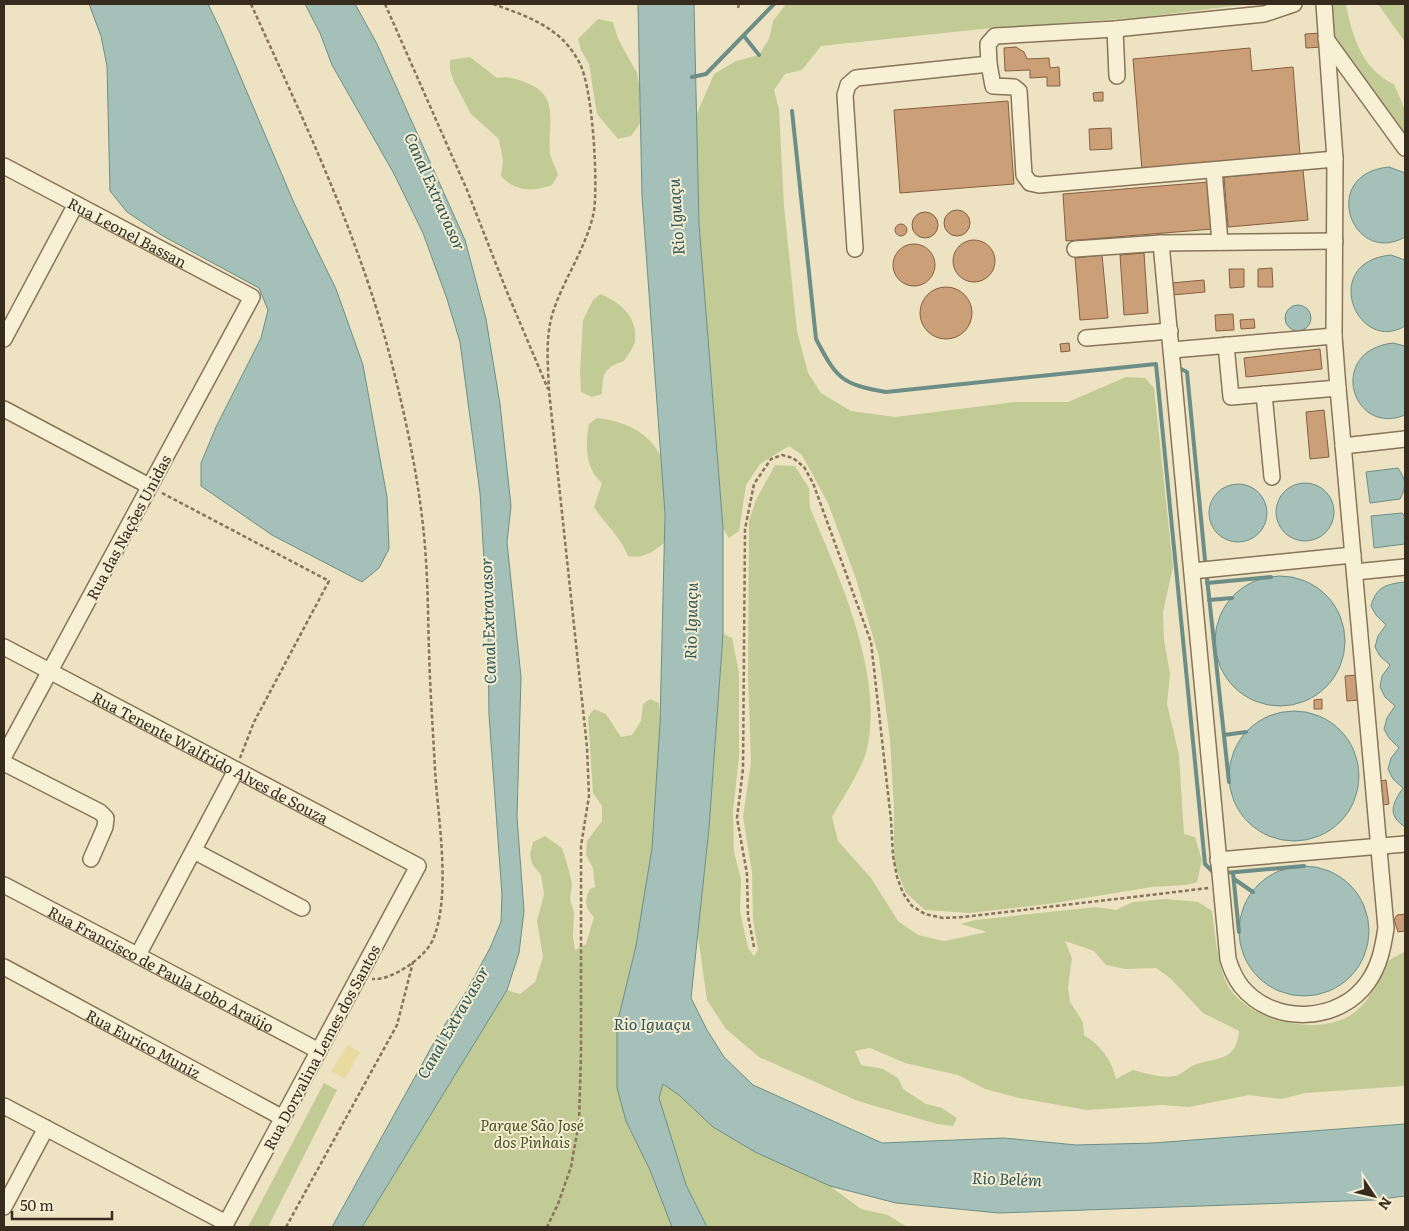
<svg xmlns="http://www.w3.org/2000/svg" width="1409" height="1231" font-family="Literata,serif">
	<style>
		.green { fill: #c2cb96; fill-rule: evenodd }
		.sand { fill: #e9da9f }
		.water { fill: #a4c0b9; stroke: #6c8e87 }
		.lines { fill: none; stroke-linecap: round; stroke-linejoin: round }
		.stream { stroke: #6c8e87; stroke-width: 4 }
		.building { fill: #cb9f78; stroke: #865f40 }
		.minor-casing { stroke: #877459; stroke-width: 18 }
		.path { stroke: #877459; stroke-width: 2.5; stroke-dasharray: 4 2.5; stroke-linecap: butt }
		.minor { stroke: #f8f0d5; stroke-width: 15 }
		.labels { text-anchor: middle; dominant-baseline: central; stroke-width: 4; stroke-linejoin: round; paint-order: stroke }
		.street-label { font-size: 15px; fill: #372b1e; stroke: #f5edd2 }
		.park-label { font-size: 15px; font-style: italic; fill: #455324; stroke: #f5edd2 }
		.water-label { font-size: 16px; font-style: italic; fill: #2d5656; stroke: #f5edd2 }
	</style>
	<rect width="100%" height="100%" fill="#ede3c2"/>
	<g class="green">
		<path d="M786,4h464l-106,13 -162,12 -161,17 -19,24 -17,4 -11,16 5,19 5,97 13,125 11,42 13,20 30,18 44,6 120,-15h53l58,-25 19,1 9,10 19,179 -10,45 1,28 6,34 -3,30 12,51 5,79 11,3 7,23 -5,22 -11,3 -34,2 -104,17 -78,9 -45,-3 -19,-17 -12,-30v-54l-4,-69 -11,-83 -23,-78 -28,-76 -26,-48 -13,-9 -29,18 -14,21 -7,46 -10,7 -6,-10 -24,-304 -3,-108 18,-42 22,-13 23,-6 10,-16 4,-18z"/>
		<path d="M1329,4h17c5,30 17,67 48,80l11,26v26l-20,-30 -33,-35 -17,-33z"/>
		<path d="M1378,4h27v38z"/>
		<path d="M598,19l15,3 5,17 19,34 3,16 1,33 -10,14 -13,3 -21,-25 -8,-50 -8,-14 -3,-11z"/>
		<path d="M470,57l27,21c12,-2 19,1 30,5 34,13 20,42 23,70 1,7 6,14 8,22l-6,10c-20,7 -36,7 -51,-9l2,-15 -4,-22 -28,-25 -17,-32 -4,-12v-10z"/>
		<path d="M600,294c20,8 38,23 35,47 -1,6 -8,15 -11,20 -21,7 -21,13 -22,33l-10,3 -11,-5 -1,-21 3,-51 10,-20z"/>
		<path d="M597,418c25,3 49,12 62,35 6,11 6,74 5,90 -11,9 -21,16 -36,13 -9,-22 -22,-30 -34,-49l8,-24c-17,-15 -17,-38 -13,-59z"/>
		<path d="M775,465l20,1 14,22 1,20c29,69 74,166 57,241 -4,18 -25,50 -35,68l6,24 33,37 27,43 20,14 26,6 43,-9 -26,-8 14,-4 121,-13 20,3 17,-8 33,-3 32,3 14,9c3,22 6,65 21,82 25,30 90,44 122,19 19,-15 20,-32 31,-48 4,-6 14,-9 19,-13v135l-99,7 -25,6 -32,-4 -60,12 -26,-2 -76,5 -68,-12 -34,-9 -27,-14 -53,-12 -35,-15 -15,3 6,14 22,4 15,9 5,11 23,15 16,4 15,10 -4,8 -16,-2 -79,-23 -99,-44 -33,-28 -19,-29 -9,-64 11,-108 14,-194 9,4 7,34v85l-6,54 1,41 7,27 -1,32 8,37 6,8 4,-6 -5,-30 -1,-48 -9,-55 8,-55 -3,-87 1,-154 7,-21zM1065,941l29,10 12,14 19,4 31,-1 14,10 33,35 36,18c-3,33 -24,25 -47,35 -6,3 -11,9 -17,10 -12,3 -30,-3 -42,-6l-17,9c-4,-19 -15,-33 -32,-44l-1,-13 -13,-20 -2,-14 4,-30z"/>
		<path d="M650,699l9,4 1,21 -8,124 -16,98 -19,78v64l9,33 24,49 22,57h-310l145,-237 13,4 15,-12 8,-25 -6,-36 7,-27 -3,-19 -9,-11 -2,-10 3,-12 12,-6 17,12 6,19 4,17 -2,16 4,12 -1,25 2,13 11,-6 8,-27c-9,-9 -10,-17 -4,-28l5,-2 -2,-19 -7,-13 1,-14 15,-20v-15l-9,-13 -5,-76 6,-8 12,5 15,23 11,-2 9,-14 2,-17z"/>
		<path d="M324,1083l13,7 -69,137h-20z"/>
		<path d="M663,1084l16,11 34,32 42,25 75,34 31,23 27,6 19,12h-200l-21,-42 -27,-87z"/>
	</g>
	<path class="sand" d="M348,1045l12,7 -15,27 -14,-8z"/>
	<g class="water">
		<path d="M89,4h119l13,27 73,172 42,86 27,76 24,132 2,52 -10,19 -17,14 -90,-47 -71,-49v-23l15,-36 45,-89 7,-28 -9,-22 -96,-52 -36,-24 -17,-21 -3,-125 -6,-30z"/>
		<path d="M305,4h50l22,40 88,196 21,79 14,85 11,102 -4,36 14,135 -4,140 7,94 -5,42 -12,37 -145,237h-30l105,-190 29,-45 24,-44 11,-26 1,-27 -13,-180 -1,-89 -8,-133 -20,-151 -13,-43 -24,-66 -30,-61 -61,-107 -12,-32z"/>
		<path d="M638,4h56l5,220 24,304v106l-14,194 -18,170 16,32 17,27 29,28 129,58 122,-5 72,7 77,-2 252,-19v72l-31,4 -375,13 -103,-10 -66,-17 -75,-34 -42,-25 -34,-32 -16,-11 -4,14 27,87 21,42h-35l-22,-57 -24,-49 -9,-33v-64l19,-78 16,-98 8,-124 5,-210 -23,-318z"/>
		<path d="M1389,167l16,6v64c-53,30 -87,-63 -16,-70z"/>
		<path d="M1391,255l14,5v66c-48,29 -86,-64 -14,-71z"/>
		<circle cx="1298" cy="318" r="13"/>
		<path d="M1393,343l12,3v69c-53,22 -79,-64 -12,-72z"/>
		<path d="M1398,468c8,12 9,18 2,31l-30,4 -4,-31z"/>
		<circle cx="1305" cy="512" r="29"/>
		<circle cx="1238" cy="513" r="29"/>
		<path d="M1402,513l3,4v27l-31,4 -3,-32z"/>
		<circle cx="1280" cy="641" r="65"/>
		<path d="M1405,582v245c-18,-12 -13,-23 -2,-39l-10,-9 -5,-10 3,-11 8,-10 -10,-10 -5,-9 3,-11 8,-12 -10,-9 -5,-10 2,-11 8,-11 -10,-9 -5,-9 3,-11 8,-11 -10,-10 -5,-9c5,-19 15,-22 34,-24z"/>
		<circle cx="1294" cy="776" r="65"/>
		<circle cx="1304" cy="931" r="65"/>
	</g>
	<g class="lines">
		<g class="stream">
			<path d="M744,36l15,19"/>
			<path d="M692,77l14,-3 68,-70"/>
			<path d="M792,111l24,228c21,40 25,45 70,53l270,-28 49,500 8,8"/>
			<path d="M1179,368l8,4 18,188"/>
			<path d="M1207,578l22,204"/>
			<path d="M1207,583l64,-6"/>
			<path d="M1209,600l23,-2"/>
			<path d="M1224,735l22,-3"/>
			<path d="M1225,873l79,-7"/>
			<path d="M1233,873l6,59"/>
			<path d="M1234,879l19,13"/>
		</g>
	</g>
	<g class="building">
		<path d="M1321,33l1,14 -16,1 -1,-14z"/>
		<path d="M1016,47l8,5 3,7 22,-1 1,10 9,-1 1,19h-13v-9l-17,1v-8l-25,1 -1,-23z"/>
		<path d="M1250,48l2,23 41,-4 7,88 -158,15 -9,-111z"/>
		<path d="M1103,92v9h-9l-1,-8z"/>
		<path d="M1008,101l6,83 -114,9 -6,-83z"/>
		<path d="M1111,128l1,21 -22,1 -1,-21z"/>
		<path d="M1303,170l5,50 -80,7 -4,-50z"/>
		<path d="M1209,182l4,47 -147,12 -3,-47z"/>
		<circle cx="957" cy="223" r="13"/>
		<circle cx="925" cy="225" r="13"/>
		<circle cx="901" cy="230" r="6"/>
		<circle cx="974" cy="261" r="21"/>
		<circle cx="914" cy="265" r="21"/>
		<path d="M1144,253l4,60 -24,2 -4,-60z"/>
		<path d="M1102,255l6,63 -28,2 -5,-62z"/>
		<path d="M1272,268l1,19h-15v-18z"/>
		<path d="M1229,269h15v18l-14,1z"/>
		<path d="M1204,280l1,12 -33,3 -1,-12z"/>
		<circle cx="946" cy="313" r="26"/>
		<path d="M1233,314l1,16 -18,1 -1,-16z"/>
		<path d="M1254,319l1,9 -14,1 -1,-9z"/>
		<path d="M1069,343l1,8 -9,1 -1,-8z"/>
		<path d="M1320,349l2,20 -76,8 -2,-19z"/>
		<path d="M1324,410l5,47 -19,2 -4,-47z"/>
		<path d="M1357,675l2,25 -12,1 -2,-25z"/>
		<path d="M1322,699v10h-8v-9z"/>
		<path d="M1386,780l3,24 -6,1 -2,-24z"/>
		<path d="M1405,914v17l-7,1 -4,-12 3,-5z"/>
	</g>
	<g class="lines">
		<defs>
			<g id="minor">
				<path d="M1115,29l2,47"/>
				<path d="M1326,39l79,109"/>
				<path d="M989,64l4,22 21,1 5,4 5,84 6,8 9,2 296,-26"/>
				<path id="s1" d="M4,166l248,131 -248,459"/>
				<path d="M1214,171l6,71"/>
				<path d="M1161,243l67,716c3,10 7,19 13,27 32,40 99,37 127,-4 12,-17 15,-35 18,-54l-48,-540 -4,-52 1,-177 -11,-155"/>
				<path d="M855,249l-10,-154 3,-10 8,-7 133,-14 -1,-20 7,-8 120,-7 149,-15 30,-10"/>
				<path d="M1075,249l86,-6 174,-2"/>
				<path d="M1086,338l84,-7"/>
				<path d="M4,339l72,-135"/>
				<path d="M1226,345l5,52 107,-9"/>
				<path d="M1172,350l162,-14"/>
				<path d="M1264,394l8,83"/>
				<path d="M4,409l145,77"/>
				<path d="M1343,446l62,-7"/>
				<path d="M1192,571l161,-16"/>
				<path d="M1355,572l50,-5"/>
				<path id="s2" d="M4,647l414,219 -194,361"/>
				<path d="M4,763l96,49 6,6 -1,9 -14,32"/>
				<path d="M194,851l108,57"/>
				<path d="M1218,860l187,-16"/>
				<path id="s3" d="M4,885l315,166"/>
				<path d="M138,955l98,-185"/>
				<path id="s4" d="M4,967l279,151"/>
				<path d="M4,1106l222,117"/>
				<path d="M4,1207l42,-79"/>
			</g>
		</defs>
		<use href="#minor" class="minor-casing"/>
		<g class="path">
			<path d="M251,4c50,111 104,223 136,341 18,67 35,146 39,216 2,30 2,59 3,89 1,40 4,80 6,120 3,49 16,122 -1,167 -6,19 -42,44 -62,42"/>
			<path d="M385,4l82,186 40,102 41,97"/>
			<path d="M493,4c25,9 50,17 70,36 6,6 14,17 17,24 13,26 18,118 14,147 -7,36 -30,67 -41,101 -8,25 -5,53 -4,79l38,356 2,49 -8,50v207l-2,69 -8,45 -13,37 -11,23"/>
			<path d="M738,8l1,-4"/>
			<path d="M162,493l167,88 -75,141 -14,36"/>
			<path d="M754,947l-6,-31 -1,-42 -10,-56 6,-49 2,-240 9,-45 17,-25 11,-4 11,3 11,9 9,16 58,159 20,178 2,36 4,21 6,16 9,13 13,8 18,4 20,-1 246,-29"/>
			<path d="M286,1227l111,-202 16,-63"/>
		</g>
		<use href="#minor" class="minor"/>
	</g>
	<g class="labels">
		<g class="street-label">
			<text stroke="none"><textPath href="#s1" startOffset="140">Rua Leonel Bassan</textPath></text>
			<text transform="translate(128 527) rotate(-62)">Rua das Nações Unidas</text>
			<text stroke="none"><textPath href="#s2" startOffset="234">Rua Tenente Walfrido Alves de Souza</textPath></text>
			<text stroke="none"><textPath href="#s3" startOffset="178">Rua Francisco de Paula Lobo Araújo</textPath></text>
			<text stroke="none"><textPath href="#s4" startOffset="159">Rua Eurico Muniz</textPath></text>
			<text transform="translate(321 1047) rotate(-62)">Rua Dorvalina Lemes dos Santos</text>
		</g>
		<g class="park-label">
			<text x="532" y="1124">Parque São José<tspan x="532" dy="17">dos Pinhais</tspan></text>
		</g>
		<g class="water-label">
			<text transform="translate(436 191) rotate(66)">Canal Extravasor</text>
			<text transform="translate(675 217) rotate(-94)">Rio Iguaçu</text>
			<text transform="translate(487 621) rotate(-92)">Canal Extravasor</text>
			<text transform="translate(690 621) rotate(-89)">Rio Iguaçu</text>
			<text transform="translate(452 1022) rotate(-60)">Canal Extravasor</text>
			<text x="652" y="1023">Rio Iguaçu</text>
			<text transform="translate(1007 1178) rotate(2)">Rio Belém</text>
		</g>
	</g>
	<rect width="1409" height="1231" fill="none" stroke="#372b1e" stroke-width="10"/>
	<g transform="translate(1374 1196) rotate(125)" stroke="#f5edd2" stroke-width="4" paint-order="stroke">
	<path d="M0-4L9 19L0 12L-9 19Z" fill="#372b1e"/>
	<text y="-8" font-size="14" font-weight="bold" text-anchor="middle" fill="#372b1e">N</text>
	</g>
	<path d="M12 1211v8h100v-8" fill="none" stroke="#372b1e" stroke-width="2.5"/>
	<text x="20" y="1211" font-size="15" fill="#372b1e" stroke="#f5edd2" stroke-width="4" paint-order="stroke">50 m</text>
</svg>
